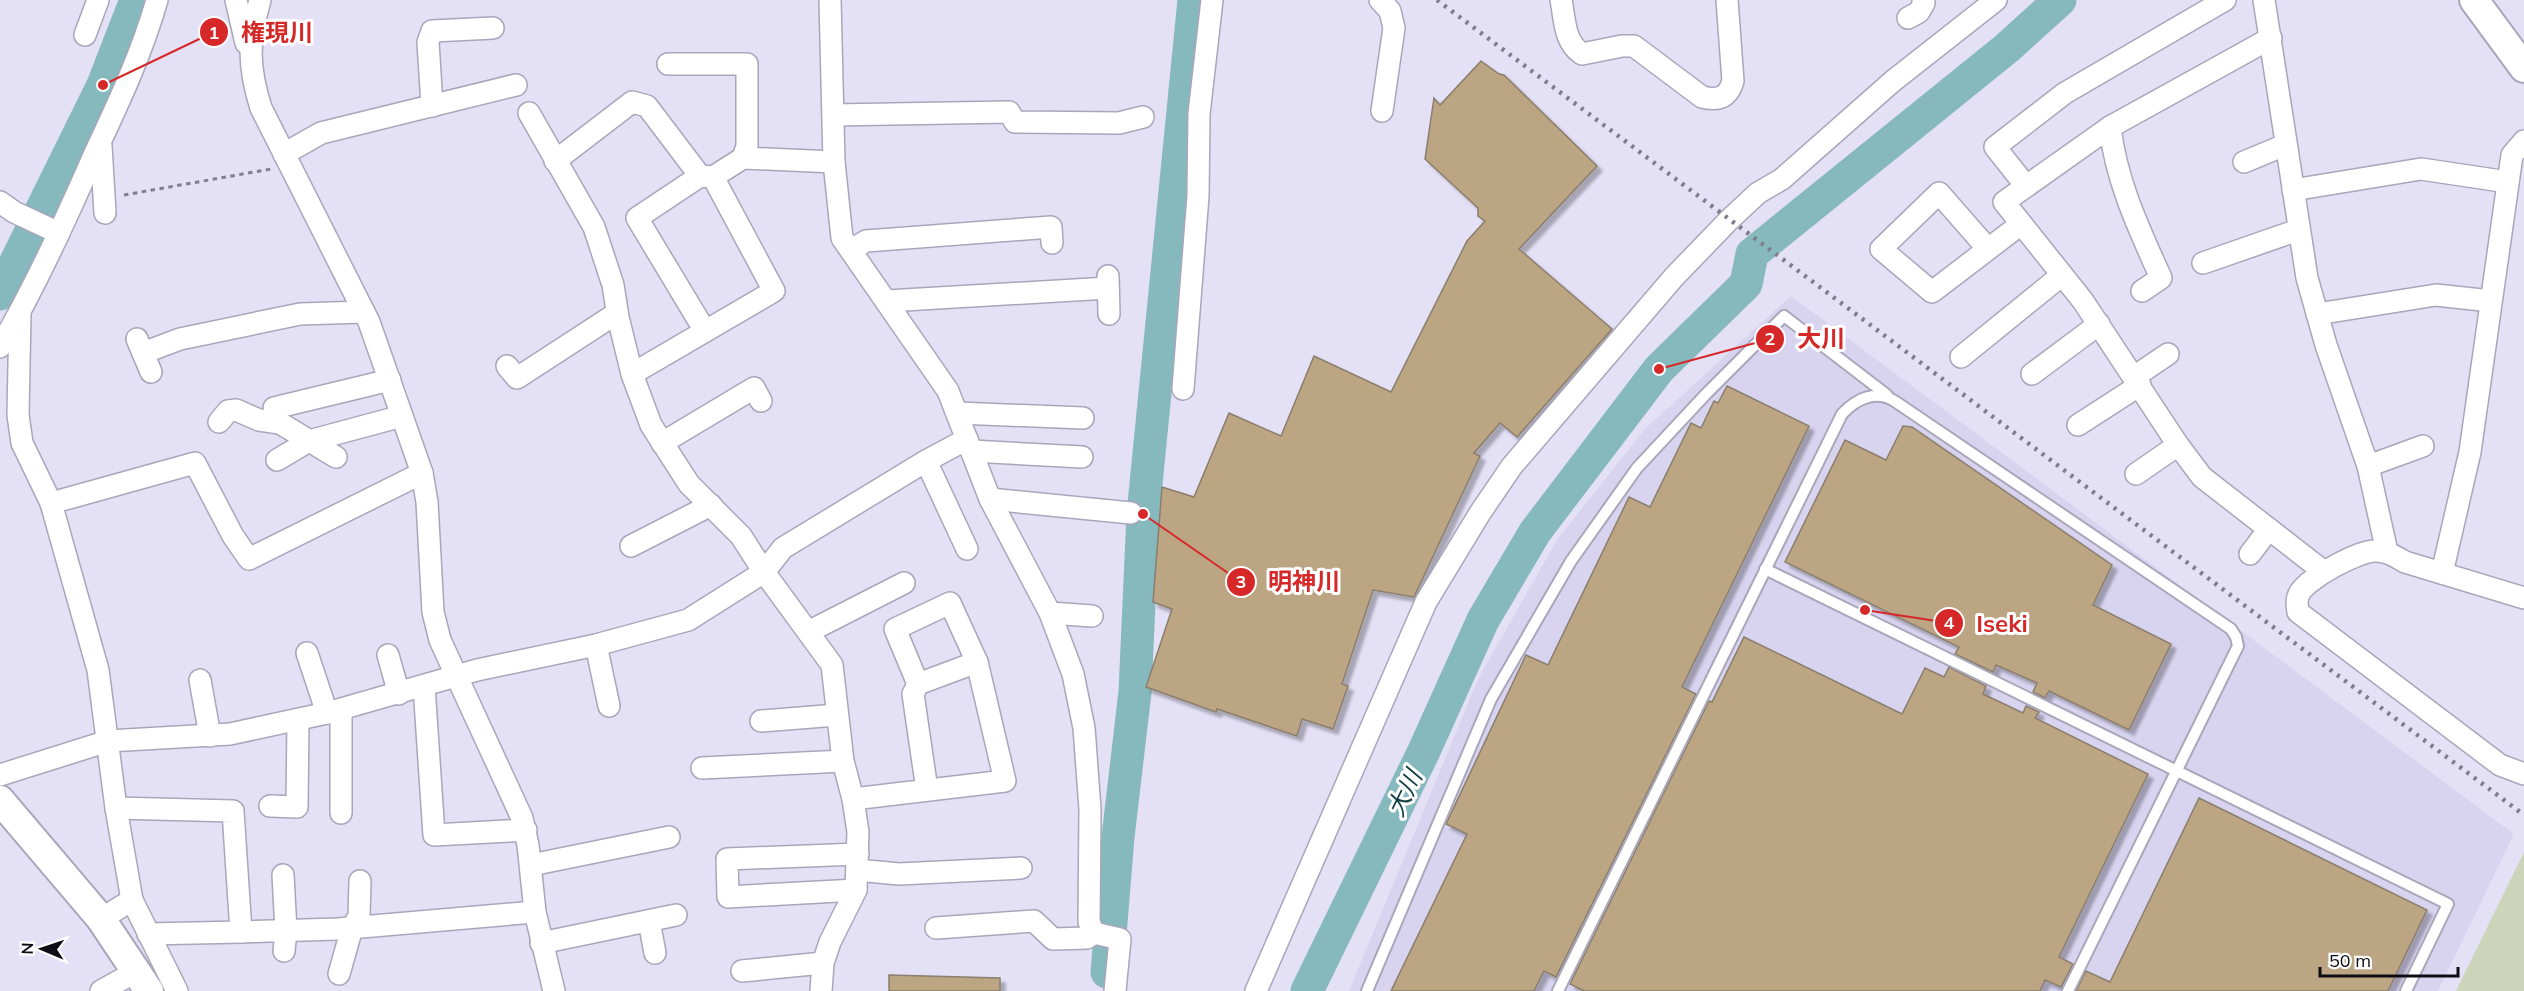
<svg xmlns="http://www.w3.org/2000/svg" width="2524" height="991" font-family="Mulish,'Noto Sans JP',sans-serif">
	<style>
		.built { fill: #d8d4f0 }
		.green { fill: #ccd5ba }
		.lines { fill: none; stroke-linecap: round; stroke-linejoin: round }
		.river { stroke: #86b9be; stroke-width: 33 }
		.building { fill: #bca583; stroke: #8a7e6c; stroke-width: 1.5; filter: url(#shadow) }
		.lane-casing { stroke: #a9a6ba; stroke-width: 14 }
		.street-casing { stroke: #a9a6ba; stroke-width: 24 }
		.secondary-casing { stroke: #a9a6ba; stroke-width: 32 }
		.path { stroke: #817e8d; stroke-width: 3; stroke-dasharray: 4.5 4.5; stroke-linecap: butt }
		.lane { stroke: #fff; stroke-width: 10 }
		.street { stroke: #fff; stroke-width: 21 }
		.secondary { stroke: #fff; stroke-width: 28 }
		.rail { stroke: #7f7c8b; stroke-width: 4.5; stroke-dasharray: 3 6; stroke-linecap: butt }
		.labels { text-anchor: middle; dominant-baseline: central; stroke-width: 6; stroke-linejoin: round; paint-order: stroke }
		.water-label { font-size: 24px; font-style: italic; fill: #104044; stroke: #fff }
		.leader { fill: none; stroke: #d62828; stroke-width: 2 }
		.callout-dot { fill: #d62828; stroke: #fff; stroke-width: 2 }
		.mark-label { font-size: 18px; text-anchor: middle; font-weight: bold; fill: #fff }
		.callout-label { font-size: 24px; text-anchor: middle; font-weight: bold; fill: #d62828; stroke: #fff; stroke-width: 6; stroke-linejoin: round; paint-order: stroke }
	</style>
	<defs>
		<filter id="shadow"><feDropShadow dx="5" dy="5" stdDeviation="1.5" flood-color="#0004"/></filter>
	</defs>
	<rect width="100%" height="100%" fill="#e4e0f6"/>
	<path class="built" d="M1791,296l723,538 -76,157h-1089l129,-312 79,-139 88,-111z"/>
	<path class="green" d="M2524,852v139h-68z"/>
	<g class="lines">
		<g class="river">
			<path d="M0,294l103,-209 33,-85"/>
			<path d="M1107,972l11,-135 17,-145 8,-178 51,-514"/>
			<path d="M1307,991l116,-238 60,-133 52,-88 124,-163 87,-85 6,-30 255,-206 53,-48"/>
		</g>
	</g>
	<g class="building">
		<path d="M1481,61l18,13 5,1 93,91 -78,83 93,80 -95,108 -17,-14 -26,30 6,3 -66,141 -41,-7 -31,94 6,2 -15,43 -31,-10 -5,17 -80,-27 -1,3 -70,-25 26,-78 -19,-7 9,-115 32,10 35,-84 52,23 33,-80 77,36 76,-151 18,-20 -7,-5v-8l-53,-49 9,-61 6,7z"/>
		<path d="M1727,386l82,40 -127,261 14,7 -140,283 -12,-6 -10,20h-143l76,-157 -21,-10 80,-169 22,10 81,-168 21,10 41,-84 10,5 13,-27 4,2z"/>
		<path d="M1903,426l9,1 200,138 -19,40 78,39 -42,86 -80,-39 -4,7 -12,-6 4,-9 -41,-18 -3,7 -38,-18 4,-7 -174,-85 60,-122 41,20z"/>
		<path d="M1744,637l158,77 23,-46 19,9 5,-10 37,19 -3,8 40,19 3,-7 13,6 -4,6 113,56 -89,183 14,7 -12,23 -16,-7 -5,11h-456l-14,-7 139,-283 3,1z"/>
		<path d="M2199,798l228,112 -39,81h-312l10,-20 24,11z"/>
		<path d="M889,975l111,3v13h-111z"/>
	</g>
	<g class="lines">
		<defs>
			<g id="lane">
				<path d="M1765,569l683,335 -42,87"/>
				<path d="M1367,991l124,-292 80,-138 66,-93 69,-74 78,-78 103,79"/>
				<path d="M1558,991l284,-577c15,-16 35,-25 54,-12l335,227 5,8 2,9 -170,345"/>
			</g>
			<g id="street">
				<path d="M236,0l10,43"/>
				<path d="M260,0c-12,42 -12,67 1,108l108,214 53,151 5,29 6,110 7,28 82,178 6,27 7,67 19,79"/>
				<path d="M830,0l4,162 8,76 106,153 42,108 60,114 23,61 11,54 6,81 -1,113 5,11 26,6 -5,52"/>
				<path d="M1380,0l10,11 4,17 -12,83"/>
				<path d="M1561,0c4,20 3,42 21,54l40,-8h12l68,51c16,4 26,1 31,-16l-6,-81"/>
				<path d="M2264,0l43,278 19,67 42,121 19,86"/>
				<path d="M1908,18l11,-6 5,-9 -1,-3"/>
				<path d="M85,35l13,-35"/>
				<path d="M2271,38l-161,89 -106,75 79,99 95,144 24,32 121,94"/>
				<path d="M668,64h79v82l-4,12"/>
				<path d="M432,106l-4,-64 4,-11 61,-3"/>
				<path d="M529,113l65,114 19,58 5,32 14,57 19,51 38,59 52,52 23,36 68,93 11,96 10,38 5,33 -2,58 -26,52 -7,21 -2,28"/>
				<path d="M833,115l176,-3 6,10 104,1 24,-6"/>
				<path d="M2110,127c6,54 29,102 51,151l-19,13"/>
				<path d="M101,146l4,67"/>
				<path d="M284,154l37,-21 195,-48"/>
				<path d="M555,161l77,-59 15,4 53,70"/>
				<path d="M2244,162l41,-17"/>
				<path d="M2026,186l-31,-39 70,-54 160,-93"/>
				<path d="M2293,190l128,-21 87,13"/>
				<path d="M0,202l14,10 45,21"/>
				<path d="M1988,249l-49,-56 -58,56 51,43 89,-68"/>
				<path d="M851,250l15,-9 185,-14 1,16"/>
				<path d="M2203,263l95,-33"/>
				<path d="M1108,276l1,38"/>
				<path d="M887,301l221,-13"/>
				<path d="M20,314l-2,101 4,28 29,60"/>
				<path d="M2317,314l119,-19 55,6"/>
				<path d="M705,331l-68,-113 63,-42 13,1"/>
				<path d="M137,339l14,33"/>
				<path d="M0,347c36,-62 66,-128 95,-194 23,-49 47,-100 62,-153"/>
				<path d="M143,353l37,-14 120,-25 64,-2"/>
				<path d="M1961,357l101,-82"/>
				<path d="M507,366l10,12 100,-65"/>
				<path d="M632,374l142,-83 -61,-114 30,-19 91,4"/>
				<path d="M2032,374l67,-50"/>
				<path d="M2134,377l34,-23"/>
				<path d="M1183,389l15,-193 1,-82 13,-114"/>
				<path d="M274,408l116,-28"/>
				<path d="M958,413l125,5"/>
				<path d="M219,422l9,-11 8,-1 23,10 21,3 56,34"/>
				<path d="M2078,425l62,-40"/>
				<path d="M662,443l92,-55 7,13"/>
				<path d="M972,451l110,6"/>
				<path d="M277,460l32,-19 93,-25"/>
				<path d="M926,461l41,88"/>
				<path d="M2368,466l55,-20"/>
				<path d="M2136,474l42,-29"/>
				<path d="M990,499l141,14"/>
				<path d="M631,546l80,-41"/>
				<path d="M2250,554l19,-25"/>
				<path d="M2442,573l28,-121 42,-297 12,-14"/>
				<path d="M2524,598l-119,-36c-10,-6 -18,-11 -30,-11 -17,0 -69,28 -76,43 -3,6 -2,12 -1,18l202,153 24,9"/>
				<path d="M1050,613l42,3"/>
				<path d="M810,631l94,-48"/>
				<path d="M596,645l13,61"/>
				<path d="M307,653l20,60"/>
				<path d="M388,655l11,39"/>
				<path d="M200,680l10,56"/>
				<path d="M918,684l-23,-55 55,-26 27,59"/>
				<path d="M424,686l10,149 92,-5"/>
				<path d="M341,710v103"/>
				<path d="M761,721l76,-6"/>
				<path d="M702,768l141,-7"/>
				<path d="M0,775l108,-34 122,-7 97,-21 150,-43 119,-25 92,-25 76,-48 19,-24 143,-87 41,-22"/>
				<path d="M853,799l152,-18 -28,-119 -59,22 -5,10 14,96"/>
				<path d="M270,806l27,1 1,-87"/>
				<path d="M116,808l117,3 8,121 97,-3 197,-17"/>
				<path d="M531,865l138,-28"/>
				<path d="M857,870l42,4 122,-6"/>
				<path d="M283,875l3,56 -2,20"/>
				<path d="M856,890l-128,7 -1,-38 131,-5"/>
				<path d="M101,919l31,-19"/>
				<path d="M649,921l6,32"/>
				<path d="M936,928l98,-7 19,18 34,-1 7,-5"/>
				<path d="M148,934l93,-2"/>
				<path d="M541,943l135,-28"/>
				<path d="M742,971l81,-8"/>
				<path d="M339,974l13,-46 7,-12 1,-35"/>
				<path d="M101,991l36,-20"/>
				<path d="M177,991l-45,-91 -16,-92 -18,-138 -47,-167 144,-40 38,73 16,23 173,-86"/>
				<path d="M1256,991l170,-389 54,-89 32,-47 162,-189 55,-57 29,-27 24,-14 111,-98 103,-81"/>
			</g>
			<g id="secondary">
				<path d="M2474,0l50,68"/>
				<path d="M0,800l101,119 48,72"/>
			</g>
		</defs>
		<use href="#lane" class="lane-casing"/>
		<use href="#street" class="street-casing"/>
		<use href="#secondary" class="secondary-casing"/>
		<path class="path" d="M124,195l147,-26"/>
		<use href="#lane" class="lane"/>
		<use href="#street" class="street"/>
		<use href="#secondary" class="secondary"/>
		<path class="rail" d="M1437,0l1087,815"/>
	</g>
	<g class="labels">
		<g class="water-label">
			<text transform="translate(1404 793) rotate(-64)">大川</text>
		</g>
	</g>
	<path class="leader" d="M103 85L214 32M1659 369L1770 339M1143 514L1241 582M1865 610L1949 623"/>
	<g class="callout-dot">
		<circle cx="103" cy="85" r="6"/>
		<circle cx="1659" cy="369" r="6"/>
		<circle cx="1143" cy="514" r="6"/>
		<circle cx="1865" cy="610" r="6"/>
		<circle cx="214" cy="32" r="15"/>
		<circle cx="1770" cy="339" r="15"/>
		<circle cx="1241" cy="582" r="15"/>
		<circle cx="1949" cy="623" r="15"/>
	</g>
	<g class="mark-label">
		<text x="214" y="39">1</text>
		<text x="1770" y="345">2</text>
		<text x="1241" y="588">3</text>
		<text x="1949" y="629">4</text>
	</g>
	<g class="callout-label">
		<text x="277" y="41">権現川</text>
		<text x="1821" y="347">大川</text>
		<text x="1304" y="590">明神川</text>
		<text x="2002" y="632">Iseki</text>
	</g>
	<g transform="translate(42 949) rotate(272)" stroke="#ffffff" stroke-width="4.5" paint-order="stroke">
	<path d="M0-4.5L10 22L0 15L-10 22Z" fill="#0f0d14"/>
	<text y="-9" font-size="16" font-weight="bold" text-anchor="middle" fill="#0f0d14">N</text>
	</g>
	<path d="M2320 967v9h138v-9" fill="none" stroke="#0f0d14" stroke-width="3"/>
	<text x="2329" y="967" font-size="18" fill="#0f0d14" stroke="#ffffff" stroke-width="4.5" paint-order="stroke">50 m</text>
</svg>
